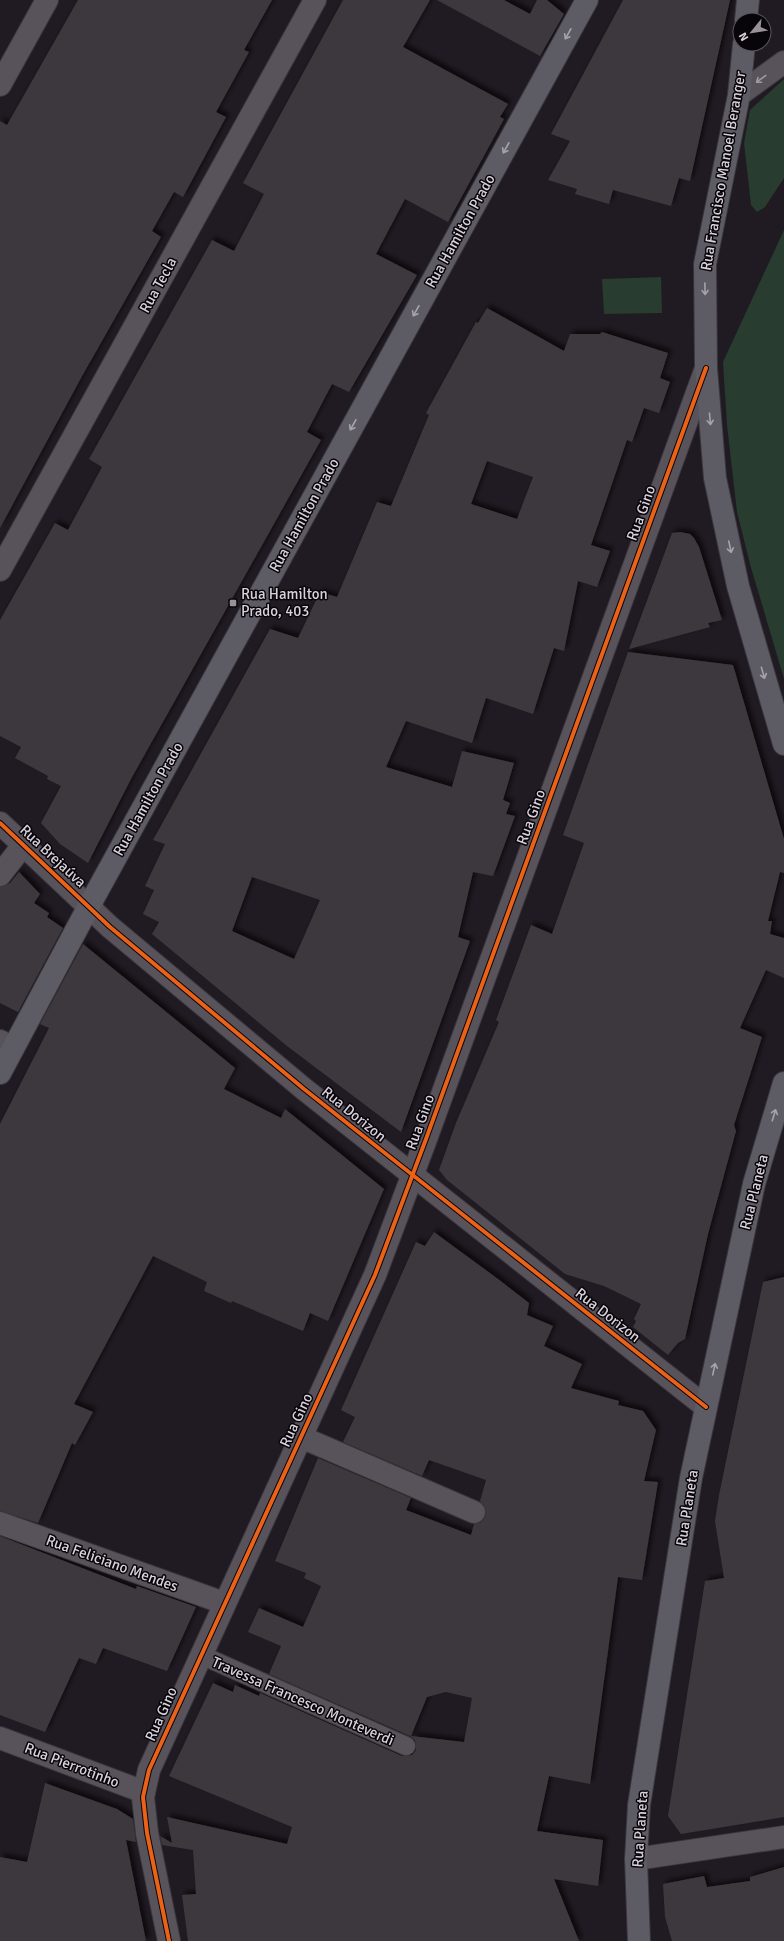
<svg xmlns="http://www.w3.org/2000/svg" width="784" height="1941" font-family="Signika,sans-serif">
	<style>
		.green { fill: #283c2f }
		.building { fill: #3d383e; fill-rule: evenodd; filter: url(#shadow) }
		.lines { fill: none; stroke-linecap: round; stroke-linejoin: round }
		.service-casing { stroke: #3a373d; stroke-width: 20 }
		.minor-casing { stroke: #3a373d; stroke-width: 24 }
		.secondary-casing { stroke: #3a373d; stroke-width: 24 }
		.service { stroke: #58535a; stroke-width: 18 }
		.minor { stroke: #58535a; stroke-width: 22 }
		.secondary { stroke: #5d5b63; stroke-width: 22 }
		.cycleway-casing { stroke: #08050a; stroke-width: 6 }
		.cycleway { stroke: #ea6118; stroke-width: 4 }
		.oneway { stroke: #a7a2ab }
		.oneway2 { stroke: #9e98a1 }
		.poi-dot { fill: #98919a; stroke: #08050a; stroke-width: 1.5 }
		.labels { text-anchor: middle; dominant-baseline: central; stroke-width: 3; stroke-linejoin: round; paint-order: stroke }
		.street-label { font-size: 15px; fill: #d8d1db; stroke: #08050a }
		.poi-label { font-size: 15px; fill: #d8d1db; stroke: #08050a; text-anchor: start }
	</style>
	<defs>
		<filter id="shadow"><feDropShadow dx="3.5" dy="-3.5" stdDeviation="2" flood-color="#0009"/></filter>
	</defs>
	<rect width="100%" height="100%" fill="#201a22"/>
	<g class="green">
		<path d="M784,79v99l-19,29 -8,5 -6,-7 -7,-62 6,-33z"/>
		<path d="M784,230v449l-34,-115 -13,-52 -10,-87 -4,-63z"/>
		<path d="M661,277l1,36 -58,1 -2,-35z"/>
	</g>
	<g class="building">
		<path d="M78,0h194l-28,50 5,2 -33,60 10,5 -43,80 -9,-5 -22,39 9,6 -80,141 -81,150v-407l7,4z"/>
		<path d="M343,0h87l-27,47 105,57 -8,13 4,2 -56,103 -43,-23 -29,55 41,21 -68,117 -17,-8 -25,48 14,8 -190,339 -43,84 -28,-19 -19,-21 20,-37 -14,-7 1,-3 -33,-18 6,-11 -21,-11v-116l55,-97 13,7 34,-63 -13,-8 123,-219 22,11 30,-57 -21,-11z"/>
		<path d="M437,0h67l26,14 7,-14h10l17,14 -24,42z"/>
		<path d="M623,0h107l-40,181 -11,-3 -8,28 -58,-16 -4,14 -34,-10 2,-5 -29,-9 22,-39 -19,-7z"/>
		<path d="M487,308l77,43 6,-17h30l2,-2 66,21 -8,25 10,4 -11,31 -15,-5 -12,34 -5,-2 -36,105 19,6 -13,36 -19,-6 -14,70 -10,-3 -21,66 -47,-16 -14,45 -66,-22 -20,46 66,20 10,-36 52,12 -11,37 7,3 -4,11 9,2 -22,60 -20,-4 -15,65 12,4 -69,191 -114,-86 -135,-112 7,-12 -16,-8 11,-24 -9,-4 20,-42 -12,-4 117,-211 28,9 22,-46 17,5 40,-95 14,4 38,-91 -3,-2 50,-91 2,1zM487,461l46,16 -16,42 -46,-15zM252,877l68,23 -26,59 -62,-28z"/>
		<path d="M680,532l10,2 4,4 5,9 23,73 -14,3 2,4 -81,22 43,-116z"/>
		<path d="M628,652l105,13 51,174v34l-4,-1 -12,49h4l-2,13 14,4v40l-18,-8 -26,58 22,9 -28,88 2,6 -28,103 -23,105 -7,4 -10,12 -35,-28 3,-6 -2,-2 7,-15 -37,-18 -39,-12 -118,-94 -8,-10 17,-47 43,-101 -3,-2 35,-95 21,9 32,-91 -21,-8z"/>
		<path d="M19,872l21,22 -6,9 15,10 -2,4 16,11 -45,84 -18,-9v-116l10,-4z"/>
		<path d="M83,944l152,124 -11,21 57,29 4,-9 99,80 -56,132 -18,-8 -7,18 -71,-30 -1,2 -27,-12 3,-9 -54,-26 -79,148 19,8 -18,33 -3,-2 -34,80 -38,-12v-387l49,-96 -9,-4z"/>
		<path d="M434,1232l64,47 31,24 -2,12 26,11 -9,20 38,18 -11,24 48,13 -1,4 25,6 13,19 -12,51 14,1 -16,98 -24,-3 -28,207 -41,-8 -12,55 66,9 -5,46 -44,-7 25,62h-391l-6,-46 14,-1 -3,-44 -31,-5 -2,-9 12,7 -5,-26 120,27 5,-17 -123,-51 44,-93 20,9 2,-7 24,11 1,-3 142,63 10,-1 4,-5 -1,-10 -5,-4 -141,-62 12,-28 -33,-14 11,-24 44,19 18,-41 -17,-8 2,-5 -31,-12 43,-103 93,40 -5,12 65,25 3,-11 7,-2 4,-5 1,-7 -6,-9 6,-21 -57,-20 -7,16 -79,-34 12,-25 -14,-7 75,-168 9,4zM446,1692l26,6 -8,44 -53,-6 16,-39z"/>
		<path d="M784,1277v540l-103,17 -13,-18 37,-235 19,-3 -9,-57 4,-26 44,-213z"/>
		<path d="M0,1536l136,53 1,-3 59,21 -29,64 -64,-23 -7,16 -17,-6 -34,74 -45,-17z"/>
		<path d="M45,1783l72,26 16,10 3,23 -10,-2 20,101h-146v-84l27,5z"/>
		<path d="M784,1867v74h-112l-7,-24 -2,-33 41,-8 3,11 43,-6v-4z"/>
	</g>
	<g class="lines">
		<defs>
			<path id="service" d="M201,1655l205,91"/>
			<g id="minor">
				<path d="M0,85l47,-85"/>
				<path d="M739,95l45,-33"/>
				<path d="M0,570l315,-570"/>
				<path d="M0,823l110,104 194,162 402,318"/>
				<path d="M0,875l24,-31"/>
				<path d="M0,1041l13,7"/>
				<path d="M301,1437l173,75"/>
				<path d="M0,1523l224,80"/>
				<path d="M0,1738l144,54"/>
				<path d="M636,1859l148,-22"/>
				<path d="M169,1941l-22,-108 -4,-36 6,-27 226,-495 51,-136 280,-771"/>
			</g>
			<g id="secondary">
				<path d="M746,20l2,-20"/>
				<path d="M744,44l-5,51 -34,169 1,104 9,110 23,108 46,158"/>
				<path d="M0,1073l89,-167 498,-906"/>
				<path d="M639,1941l-3,-82 3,-54 52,-327 63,-294 30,-101"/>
			</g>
		</defs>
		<use href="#service" class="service-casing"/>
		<use href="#minor" class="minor-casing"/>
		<use href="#secondary" class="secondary-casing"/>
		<use href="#service" class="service"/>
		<use href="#minor" class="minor"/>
		<use href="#secondary" class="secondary"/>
		<defs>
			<g id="cycleway">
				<path d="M0,823l110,104 194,162 402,318"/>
				<path d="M169,1941l-22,-108 -4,-36 6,-27 226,-495 51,-136 280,-771"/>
			</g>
		</defs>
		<use href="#cycleway" class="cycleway-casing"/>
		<use href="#cycleway" class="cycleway"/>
	</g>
	<defs><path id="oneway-shaft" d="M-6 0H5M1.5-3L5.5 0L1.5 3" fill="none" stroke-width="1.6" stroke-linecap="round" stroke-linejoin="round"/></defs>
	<g class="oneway">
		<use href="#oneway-shaft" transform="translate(568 34) rotate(119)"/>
		<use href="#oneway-shaft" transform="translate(506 148) rotate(119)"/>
		<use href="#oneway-shaft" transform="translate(705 289) rotate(89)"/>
		<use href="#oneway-shaft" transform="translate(416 311) rotate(119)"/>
		<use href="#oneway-shaft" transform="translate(710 419) rotate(85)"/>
		<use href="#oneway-shaft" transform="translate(353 425) rotate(119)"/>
		<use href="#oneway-shaft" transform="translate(730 547) rotate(78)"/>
		<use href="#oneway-shaft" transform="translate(763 673) rotate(74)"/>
		<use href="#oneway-shaft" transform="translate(774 1115) rotate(-73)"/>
		<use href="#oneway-shaft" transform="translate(714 1369) rotate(-78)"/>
	</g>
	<use class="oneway2" href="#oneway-shaft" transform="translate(761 79) rotate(144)"/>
	<rect class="poi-dot" x="229" y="599" width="8" height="8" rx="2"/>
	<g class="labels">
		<g class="street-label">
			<text transform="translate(723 171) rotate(-80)">Rua Francisco Manoel Beranger</text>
			<text transform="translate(460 231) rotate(-61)">Rua Hamilton Prado</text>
			<text transform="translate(158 285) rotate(-61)">Rua Tecla</text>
			<text transform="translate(641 513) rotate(-70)">Rua Gino</text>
			<text transform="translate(304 515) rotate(-61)">Rua Hamilton Prado</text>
			<text transform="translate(148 799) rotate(-61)">Rua Hamilton Prado</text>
			<text transform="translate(531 817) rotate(-70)">Rua Gino</text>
			<text transform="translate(53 856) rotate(43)">Rua Brejaúva</text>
			<text transform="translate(354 1114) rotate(39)">Rua Dorizon</text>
			<text transform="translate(420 1122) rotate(-70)">Rua Gino</text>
			<text transform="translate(754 1192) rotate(-76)">Rua Planeta</text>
			<text transform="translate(608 1315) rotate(38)">Rua Dorizon</text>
			<text transform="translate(296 1420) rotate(-65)">Rua Gino</text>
			<text transform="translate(687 1508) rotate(-81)">Rua Planeta</text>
			<text transform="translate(112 1563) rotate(20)">Rua Feliciano Mendes</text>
			<text transform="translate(303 1701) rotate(24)">Travessa Francesco Monteverdi</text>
			<text transform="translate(161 1714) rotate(-66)">Rua Gino</text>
			<text transform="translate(72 1765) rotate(21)">Rua Pierrotinho</text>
			<text transform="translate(640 1829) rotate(-86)">Rua Planeta</text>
		</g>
		<g class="poi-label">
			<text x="241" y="594">Rua Hamilton<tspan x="241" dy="17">Prado, 403</tspan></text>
		</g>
	</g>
	<g transform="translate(752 32) rotate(240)"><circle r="19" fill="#08050a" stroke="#5b575e"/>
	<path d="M0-3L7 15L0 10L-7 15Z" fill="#98919a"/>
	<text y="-6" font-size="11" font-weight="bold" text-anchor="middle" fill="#d8d1db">N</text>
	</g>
</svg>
